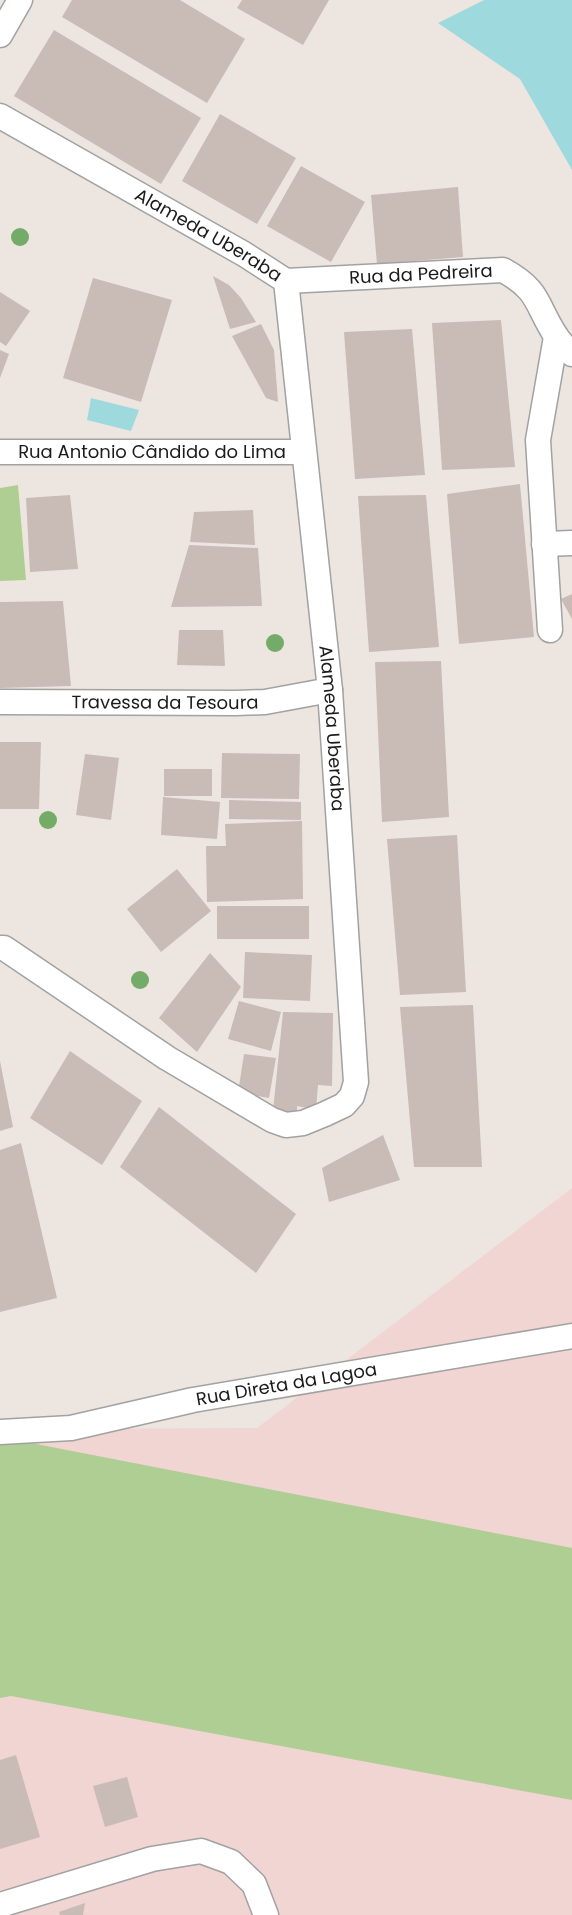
<svg xmlns="http://www.w3.org/2000/svg" width="572" height="1915" viewBox="0 0 572 1915" font-family="Poppins,sans-serif">
<style>
.military{fill:#f0d5d2}
.forest{fill:#aece93}
.water{fill:#9ed9dd}
.building{fill:#c9bbb6}
.lines{fill:none;stroke-linecap:round;stroke-linejoin:round}
.street-casing{stroke:#a2a2a2;stroke-width:27}
.street{stroke:#fff;stroke-width:24}
.tree{fill:#74ab69}
.labels{text-anchor:middle;stroke-width:6;stroke-linejoin:round;paint-order:stroke}
.street-label{font-size:18px;fill:#1b1b1b;stroke:#fff}
</style>
<rect width="100%" height="100%" fill="#ede6e0"/>
<path class="military" d="M572 1188V1915H0V1429L257 1428Z"/>
<path class="forest" d="M18 485 26 580 0 581V488Z
M0 1437 572 1548V1800L11 1696 0 1698Z"/>
<path class="water" d="M484 0H572V170L520 79 438 23Z
M91 398 139 410 131 431 87 420Z"/>
<path class="building" d="M72 0H180L245 39 207 103 62 17Z
M242 0H329L303 45 237 8Z
M54 30 201 118 161 184 14 96Z
M220 114 296 158 257 224 182 181Z
M301 166 365 202 331 262 267 226Z
M458 187 463 257 377 264 371 195Z
M213 276 229 285 241 298 256 322 230 329Z
M93 278 172 300 141 402 63 378Z
M0 292 30 311 6 346 0 342Z
M501 320 515 467 442 470 432 323Z
M261 324 274 350 278 402 266 398 232 336Z
M412 329 425 475 355 479 344 332Z
M0 350 9 354 0 378Z
M520 484 534 637 459 644 447 494Z
M70 495 78 569 30 572 26 498Z
M426 495 439 647 369 652 358 496Z
M253 510 255 545 190 542 194 512Z
M189 545 258 548 262 606 171 607Z
M572 594V619L561 599Z
M63 601 71 686 0 688V602Z
M179 630H223L225 666 177 665Z
M441 661 449 817 382 822 375 662Z
M0 742H41L39 809H0Z
M222 753 300 754 299 799 221 798Z
M85 754 119 758 111 820 76 815Z
M164 769H212V796H164Z
M163 797 220 802 217 839 161 835Z
M229 800 301 802V820L229 819Z
M302 821 303 899 207 902 206 846H226L225 824Z
M457 835 466 992 400 995 387 839Z
M177 869 211 911 161 952 127 909Z
M217 906H309V939H217Z
M245 952 312 955 310 1001 243 998Z
M210 953 241 987 197 1052 159 1018Z
M239 1001 281 1012 271 1051 228 1039Z
M473 1005 482 1167H414L400 1007Z
M283 1012 333 1013 332 1086 318 1085 316 1110 297 1106V1116L273 1111Z
M70 1051 142 1101 102 1165 30 1118Z
M244 1054 276 1058 269 1098 238 1093Z
M0 1061 13 1127 0 1131Z
M159 1107 296 1214 256 1273 120 1167Z
M383 1135 400 1180 329 1202 322 1168Z
M21 1143 57 1298 0 1312V1150Z
M16 1755 40 1837 0 1849V1760Z
M127 1777 138 1817 105 1827 93 1786Z
M85 1903 83 1915H60L59 1912Z"/>
<g class="lines">
<g class="street-casing">
<g id="street">
<path d="M0 35 20 0"/>
<path id="s1" d="M0 116 244 254 286 281 330 690 356 1082 352 1096 344 1105 325 1114 303 1123 286 1125 272 1120 167 1058 4 948H0"/>
<path id="s2" d="M286 281 503 270C541 291 535 304 556 336 560 343 567 349 572 354"/>
<path id="s3" d="M0 452H303"/>
<path d="M544 544 572 543"/>
<path d="M550 630 538 440 556 337"/>
<path id="s4" d="M0 702 236 703 265 702 330 690"/>
<path id="s5" d="M0 1432 71 1428 193 1400 572 1336"/>
<path d="M0 1905 152 1859 201 1851 231 1862 254 1884 266 1915"/>
</g>
</g>
<use href="#street" class="street"/>
</g>
<g class="tree">
<circle cx="20" cy="237" r="9"/>
<circle cx="275" cy="643" r="9"/>
<circle cx="48" cy="820" r="9"/>
<circle cx="140" cy="980" r="9"/>
</g>
<g class="labels">
<g class="street-label">
<text dy="6" stroke="none"><textPath href="#s1" startOffset="240">Alameda Uberaba</textPath></text>
<text dy="6" stroke="none"><textPath href="#s2" startOffset="135">Rua da Pedreira</textPath></text>
<text dy="6" stroke="none"><textPath href="#s3" startOffset="152">Rua Antonio Cândido do Lima</textPath></text>
<text dy="6" stroke="none"><textPath href="#s4" startOffset="165">Travessa da Tesoura</textPath></text>
<text dy="6" stroke="none"><textPath href="#s1" startOffset="780">Alameda Uberaba</textPath></text>
<text dy="6" stroke="none"><textPath href="#s5" startOffset="291">Rua Direta da Lagoa</textPath></text>
</g>
</g>
</svg>
